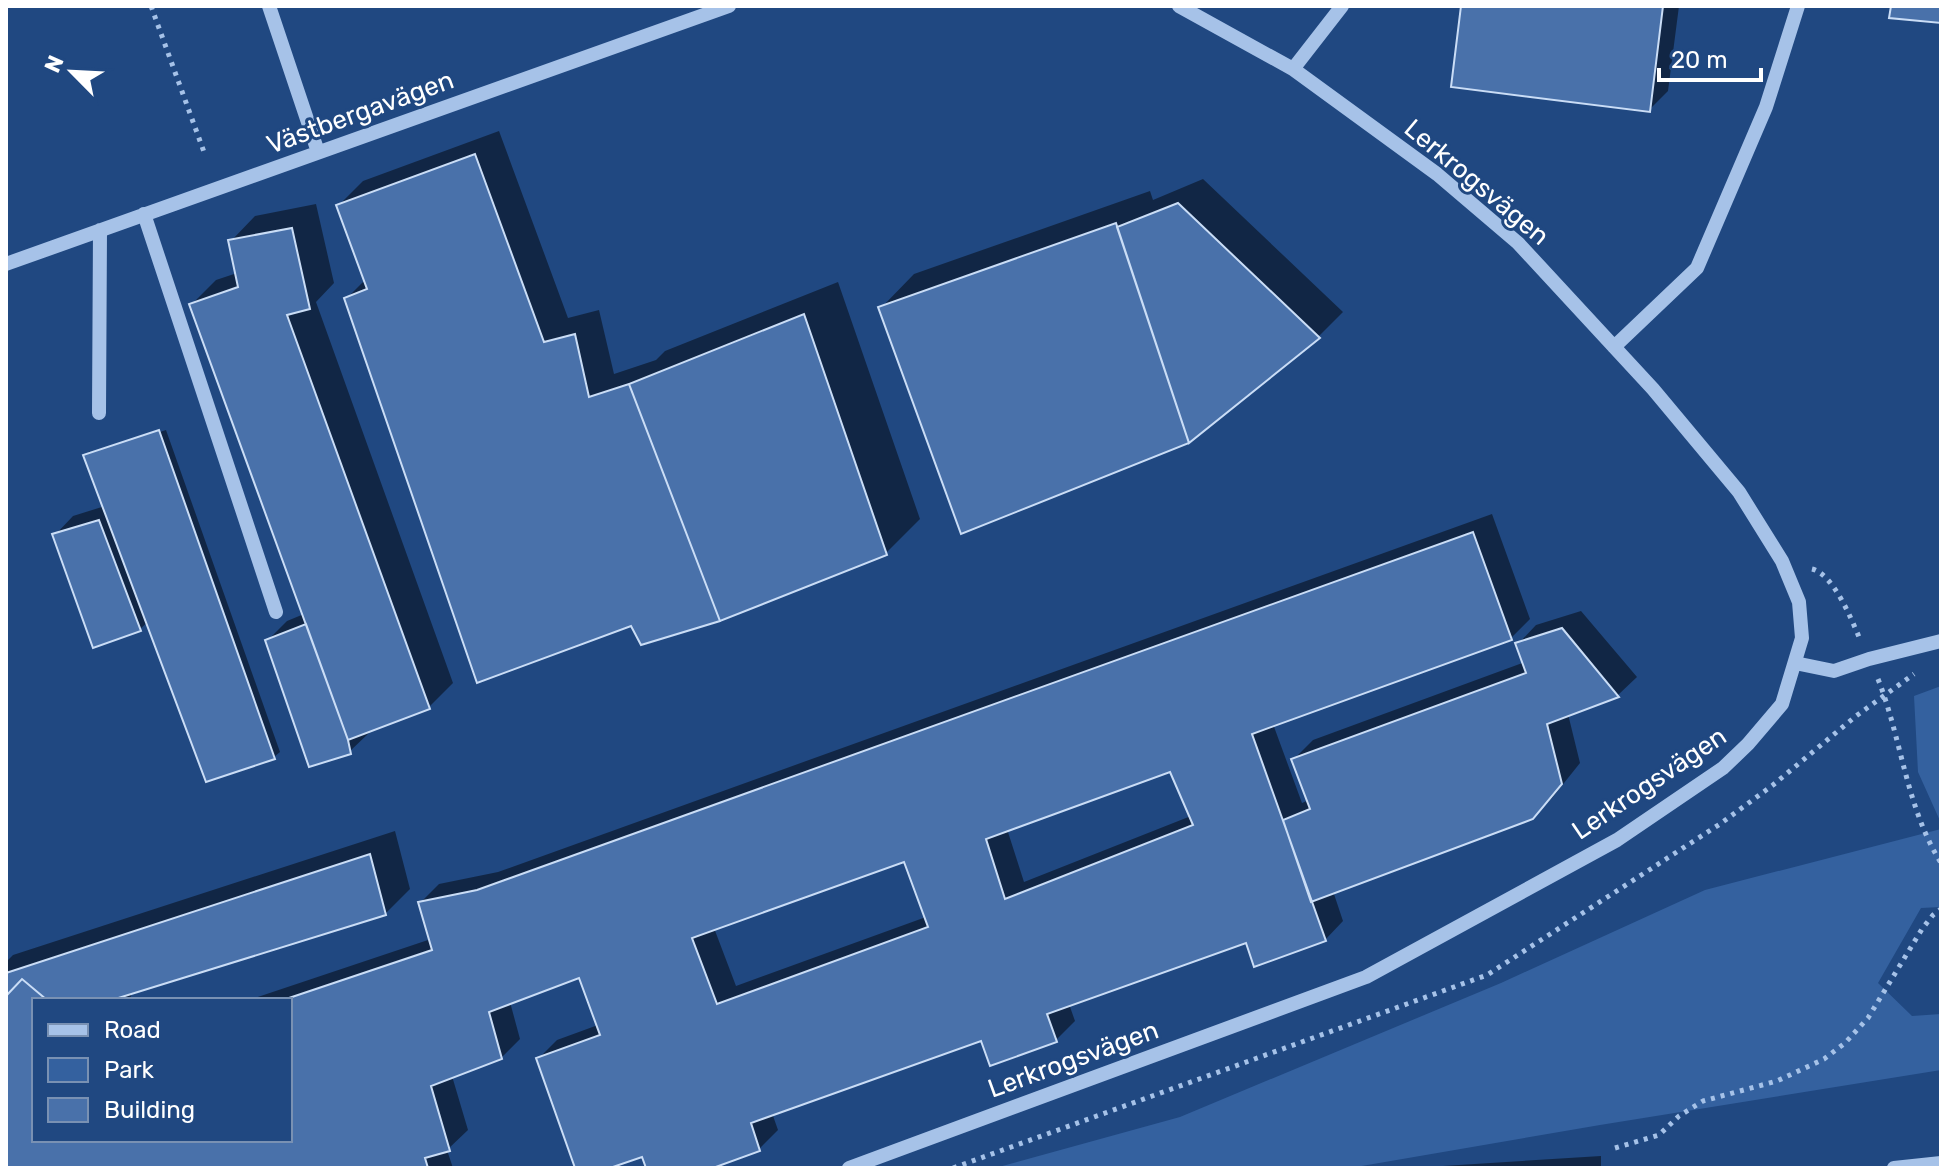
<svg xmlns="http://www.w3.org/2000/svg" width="1947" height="1174" viewBox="0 0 1947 1174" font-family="Rubik,sans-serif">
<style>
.green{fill:#34619f}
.shadow{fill:#0007;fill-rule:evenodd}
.building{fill:#4971aa;stroke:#caddf6;stroke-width:2;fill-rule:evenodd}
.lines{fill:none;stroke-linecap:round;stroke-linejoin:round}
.path{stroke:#a6c2e8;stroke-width:5;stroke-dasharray:4 6;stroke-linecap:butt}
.minor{stroke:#a6c2e8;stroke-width:14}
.labels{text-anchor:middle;stroke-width:6;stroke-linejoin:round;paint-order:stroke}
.street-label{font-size:26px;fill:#fff;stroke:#204881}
</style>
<rect width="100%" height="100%" fill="#204881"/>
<path class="green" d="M1941 686V823L1918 772 1914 696Z
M1941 829V907L1921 908 1878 983 1912 1016 1941 1014V1070L1600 1125 1350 1168H995L1180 1117 1501 983 1705 890Z"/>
<path class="shadow" d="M1463 6H1679L1668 91 1649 110Z
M499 131 568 318 599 310 614 374 656 360 665 351 838 282 920 519 886 553 632 623 346 299 365 280 338 206 363 181Z
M1203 179 1343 312 1319 336 1188 441 881 308 914 274 1150 191 1153 200Z
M316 204 334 283 316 302 453 683 429 707 368 730 369 733 349 752 268 640 287 621 304 614 192 304 216 280 237 273 231 241 255 216Z
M166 430 280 752 274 757 148 622 140 629 55 535 73 516 105 506 86 456 90 451V455Z
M1492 514 1530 619 1511 638 1273 724 1302 803 1309 800 1294 759 1313 740 1525 662 1518 644 1536 625 1581 611 1637 677 1618 695 1568 714 1580 763 1552 798 1532 817 1333 891 1343 921 1325 940H1247L1069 1004 1075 1021 1056 1040 982 1038 772 1113 778 1130 759 1149 707 1168H648L643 1154 605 1168H577L538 1059 557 1040 598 1025 580 976 510 1002 520 1039 501 1058 452 1076 468 1130 447 1150 453 1168H6V962L13 955 395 831 410 889 385 914 132 991 130 1000H34V1140H290V1000H249L431 939 420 903 439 884 498 872ZM1171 769 1191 816 1024 882 1007 829ZM906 860 926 917 736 986 714 928Z
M1601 1156V1168H1442L1443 1166Z"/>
<path class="building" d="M1461 6H1663L1650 112 1451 87Z
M1891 6H1941V23L1889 18Z
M475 154 544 342 575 334 589 397 629 384 720 621 641 645 631 626 477 683 344 298 367 289 336 205Z
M1178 203 1320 338 1189 443 1117 227Z
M1116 223 1189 443 961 534 878 307Z
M292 228 310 309 287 315 430 709 348 740 189 304 238 287 228 240Z
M804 314 887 555 720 621 629 384Z
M159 430 275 759 206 782 83 455Z
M99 520 141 631 93 648 52 534Z
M1473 532 1512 640 1252 734 1326 941 1254 967 1246 943 1047 1014 1057 1042 990 1066 981 1041 751 1123 760 1151 713 1168H646L642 1157 610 1168H575L536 1058 600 1035 579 978 489 1012 502 1059 431 1086 450 1151 425 1158 428 1168H6V996L22 979 47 1000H34V1140H290V1000H283L432 950 418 902 477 890ZM1170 772 1193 825 1005 899 986 839ZM904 862 928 927 717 1004 692 938Z
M306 624 348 740 351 754 309 767 265 640Z
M1562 628 1619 697 1547 724 1562 784 1533 819 1311 902 1283 820 1310 809 1291 759 1526 673 1515 643Z
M370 854 386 915 112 1000H47L22 979 6 996V973Z"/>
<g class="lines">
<path class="path" d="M151 6 204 152
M1812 569C1833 574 1851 618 1859 637
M1878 679C1902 740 1906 807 1941 863
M1615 1148 1659 1135 1679 1116 1703 1101 1777 1081 1824 1059 1845 1043 1868 1018 1922 929 1933 915 1941 909
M953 1168 1487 975 1720 824 1773 785 1856 716 1914 674"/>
<path class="minor" d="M269 6 318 152
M1293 69 1342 6
M144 214 276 612
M6 264 729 6
M1614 347 1697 268 1766 107 1798 6
M99 413 100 230
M1795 663 1834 671 1869 659 1941 641
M849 1168 1366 977 1617 840 1723 768 1748 744 1782 704 1802 638 1799 602 1782 561 1739 492 1653 389 1518 243 1437 174 1293 69 1179 6
M1894 1168 1941 1163"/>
</g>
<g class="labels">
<g class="street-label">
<text transform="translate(360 112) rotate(-20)" y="9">Västbergavägen</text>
<text transform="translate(1477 182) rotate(40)" y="9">Lerkrogsvägen</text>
<text transform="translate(1649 783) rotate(-34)" y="9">Lerkrogsvägen</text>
<text transform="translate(1073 1059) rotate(-20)" y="9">Lerkrogsvägen</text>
</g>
</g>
<rect width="1947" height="1174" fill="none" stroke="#ffffff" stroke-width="16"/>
<rect x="32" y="998" width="260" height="144" fill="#204881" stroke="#7991b3" stroke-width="2"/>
<rect x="48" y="1024" width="40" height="12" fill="#a6c2e8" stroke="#7991b3" stroke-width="2"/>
<text x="104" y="1038" font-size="24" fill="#ffffff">Road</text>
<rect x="48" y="1058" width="40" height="24" fill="#34619f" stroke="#7991b3" stroke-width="2"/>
<text x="104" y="1078" font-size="24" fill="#ffffff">Park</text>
<rect x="48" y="1098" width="40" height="24" fill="#4971aa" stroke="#7991b3" stroke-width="2"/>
<text x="104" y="1118" font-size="24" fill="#ffffff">Building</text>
<g transform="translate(72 72) rotate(294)" stroke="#204881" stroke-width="6" paint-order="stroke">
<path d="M0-6L14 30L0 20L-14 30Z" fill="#ffffff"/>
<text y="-12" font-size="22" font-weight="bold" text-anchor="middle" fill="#ffffff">N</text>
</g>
<path d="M1659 68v12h102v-12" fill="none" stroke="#ffffff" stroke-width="4"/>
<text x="1671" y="68" font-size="24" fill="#ffffff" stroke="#204881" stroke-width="6" paint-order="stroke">20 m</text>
</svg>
